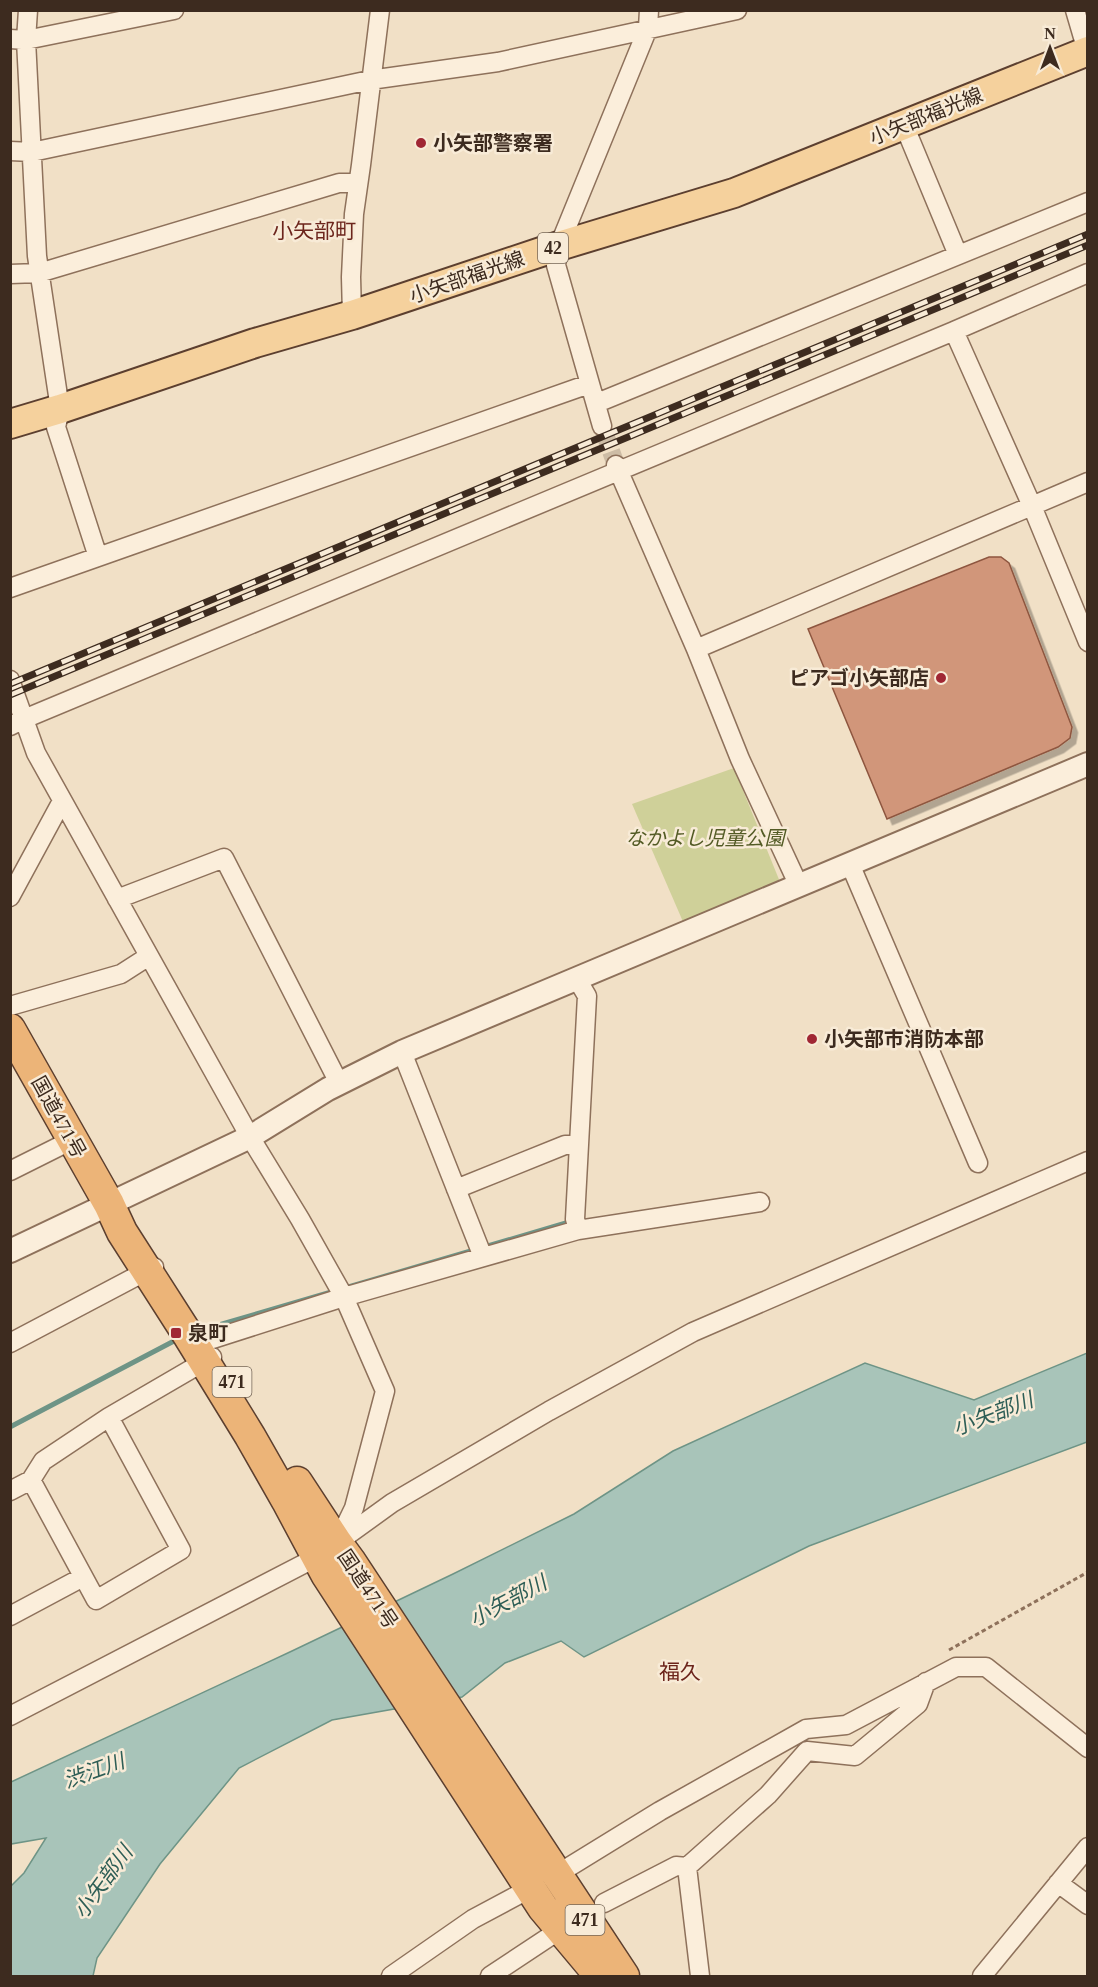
<svg xmlns="http://www.w3.org/2000/svg" width="1098" height="1987" viewBox="0 0 1098 1987" font-family="'Times New Roman','Noto Sans JP',serif">
<style>
.green{fill:#cfd099}
.water{fill:#a8c4b9;stroke:#6e9486;stroke-width:1.5}
.lines{fill:none;stroke-linecap:round;stroke-linejoin:round}
.stream{stroke:#6e9486;stroke-width:5}
.building{fill:#d1967a;stroke:#8e563f;stroke-width:1.5;filter:url(#shadow)}
.minor-tunnel{stroke:#cdbca5;stroke-width:18;stroke-dasharray:18 9;stroke-linecap:butt}
.minor-casing{stroke:#8e715b;stroke-width:21}
.tertiary-casing{stroke:#8e715b;stroke-width:26}
.primary-casing{stroke:#5c3f2f;stroke-width:32}
.trunk-casing{stroke:#5c3f2f;stroke-width:33}
.path{stroke:#8e715b;stroke-width:3;stroke-dasharray:4.5 3;stroke-linecap:butt}
.minor{stroke:#fbeedb;stroke-width:18}
.tertiary{stroke:#fbeedb;stroke-width:22}
.primary{stroke:#f5d19d;stroke-width:28}
.trunk{stroke:#ecb478;stroke-width:30}
.rail-casing{stroke:#3d2b1f;stroke-width:7}
.rail{stroke:#f8ebd7;stroke-width:4.5;stroke-dasharray:14;stroke-linecap:butt}
.poi-dot{fill:#a02734;stroke:#f8ebd7;stroke-width:2}
.labels{text-anchor:middle;stroke-width:5;stroke-linejoin:round;paint-order:stroke}
.shield{fill:#f8ebd7;stroke:#756556;stroke-width:1.5}
.shield-label{font-size:18px;font-weight:bold;fill:#3d2b1f}
.street-label{font-size:20px;fill:#3d2b1f;stroke:#f8ebd7}
.poi-label{font-size:20px;font-weight:bold;fill:#3d2b1f;stroke:#f8ebd7;text-anchor:start}
.park-label{font-size:20px;font-style:italic;fill:#535b25;stroke:#f8ebd7}
.neighbourhood-label{font-size:21px;fill:#6c251c;stroke:#f8ebd7}
.water-label{font-size:21px;font-style:italic;fill:#2e5e56;stroke:#f8ebd7}
</style>
<defs>
<filter id="shadow"><feDropShadow dx="5.5" dy="5.5" stdDeviation="0" flood-color="#0004"/></filter>
</defs>
<rect width="100%" height="100%" fill="#f1e0c6"/>
<path class="green" d="M734 768 780 882 684 924 632 804Z"/>
<path class="water" d="M1087 1353V1442L809 1546 584 1657 561 1641 505 1663 462 1697 332 1720 239 1768 160 1864 97 1958 93 1976H11V1886L24 1873 46 1838 11 1844V1782L292 1651 453 1574 574 1514 673 1451 865 1363 974 1400Z"/>
<g class="lines">
<path class="stream" d="M212 1327 566 1223
M10 1427 174 1341"/>
</g>
<path class="building" d="M989 557H1001L1009 563 1072 727 1070 738 1058 747 887 819 808 629Z"/>
<g class="lines">
<path class="minor-tunnel" d="M602 426 616 465"/>
<g class="minor-casing">
<path id="minor" d="M28 10 26 40 37 256 60 409 56 427 98 557
M1075 10 1087 51
M10 39 26 40 174 10
M904 125 958 255
M10 151 32 152 370 80 498 62 737 10
M1088 273 954 331 1032 506 1088 642
M10 274 39 273 339 183H358
M352 315 351 277 354 214 361 165 380 10
M597 403 1088 202
M602 426 556 265 559 246 648 28 649 10
M616 465 696 649 740 759 799 886
M10 588 589 384
M696 649 1088 482
M10 680 36 753 250 1137 300 1219 344 1297 385 1391 354 1508 337 1543
M10 726 24 719 954 331
M850 864 978 1163
M10 897 62 801
M117 899 224 858 339 1083
M577 979 587 996 575 1219 578 1230
M10 1006 121 974 149 956
M402 1052 483 1257
M10 1171 72 1140
M456 1189 565 1145H578
M10 1343 154 1267
M194 1345 344 1297 578 1230 760 1202
M31 1480 96 1600 181 1550 109 1417
M10 1491 31 1480 43 1461 109 1417 212 1357
M338 1542 392 1503 549 1411 693 1332 1088 1161
M10 1616 83 1577
M10 1716 317 1557
M687 1867 700 1976
M556 1875 660 1811 806 1729 846 1725 956 1667H986L1088 1748
M1058 1883 1088 1905
M604 1903 676 1866 687 1867 768 1795 807 1751 855 1756 918 1704 926 1682
M391 1976 473 1919 531 1888
M490 1976 552 1935
M982 1976 1088 1847"/>
</g>
<g class="tertiary-casing">
<path id="tertiary" d="M10 1251 250 1137 328 1089 402 1052 1088 764"/>
</g>
<g class="primary-casing">
<path id="primary" d="M10 424 60 409 255 343 352 315 559 246 734 193 1088 51"/>
</g>
<g class="trunk-casing">
<path id="trunk" d="M10 1029 109 1204 122 1232 188 1335 250 1436 287 1501 326 1574 543 1908 600 1976
M297 1482 337 1543 351 1562 624 1976"/>
</g>
<path class="path" d="M949 1650 1088 1572"/>
<use href="#minor" class="minor"/>
<use href="#tertiary" class="tertiary"/>
<use href="#primary" class="primary"/>
<use href="#trunk" class="trunk"/>
<g class="rail-casing">
<path id="rail" d="M10 684 1088 234
M10 695 1088 245"/>
</g>
<use href="#rail" class="rail"/>
</g>
<g class="poi-dot">
<circle cx="421" cy="143" r="6"/>
<circle cx="941" cy="678" r="6"/>
<circle cx="812" cy="1039" r="6"/>
<rect x="170" y="1327" width="12" height="12" rx="3"/>
</g>
<g class="labels">
<g class="shield">
<rect x="538" y="233" width="30" height="30" rx="4.5"/>
<rect x="212.5" y="1367" width="39" height="30" rx="4.5"/>
<rect x="565.5" y="1905" width="39" height="30" rx="4.5"/>
</g>
<g class="shield-label">
<text x="553" y="254">42</text>
<text x="232" y="1388">471</text>
<text x="585" y="1926">471</text>
</g>
<g class="street-label">
<text transform="translate(926 116) rotate(-22)" y="7">小矢部福光線</text>
<text transform="translate(467 277) rotate(-19)" y="7">小矢部福光線</text>
<text transform="translate(59 1117) rotate(61)" y="7">国道471号</text>
<text transform="translate(368 1589) rotate(56)" y="7">国道471号</text>
</g>
<g class="poi-label">
<text x="433" y="150">小矢部警察署</text>
<text x="929" y="685" text-anchor="end">ピアゴ小矢部店</text>
<text x="824" y="1046">小矢部市消防本部</text>
<text x="188" y="1340">泉町</text>
</g>
<g class="park-label">
<text x="705" y="845">なかよし児童公園</text>
</g>
<g class="neighbourhood-label">
<text x="314" y="238">小矢部町</text>
<text x="680" y="1679">福久</text>
</g>
<g class="water-label">
<text transform="translate(993 1414) rotate(-21)" y="7">小矢部川</text>
<text transform="translate(508 1601) rotate(-28)" y="7">小矢部川</text>
<text transform="translate(94 1771) rotate(-20)" y="7">渋江川</text>
<text transform="translate(103 1882) rotate(-54)" y="7">小矢部川</text>
</g>
</g>
<rect width="1098" height="1987" fill="none" stroke="#3d2b1f" stroke-width="24"/>
<g transform="translate(1050 48)" stroke="#f8ebd7" stroke-width="4.5" paint-order="stroke">
<path d="M0-4.5L10 22L0 15L-10 22Z" fill="#3d2b1f"/>
<text y="-9" font-size="16" font-weight="bold" text-anchor="middle" fill="#3d2b1f">N</text>
</g>
</svg>
